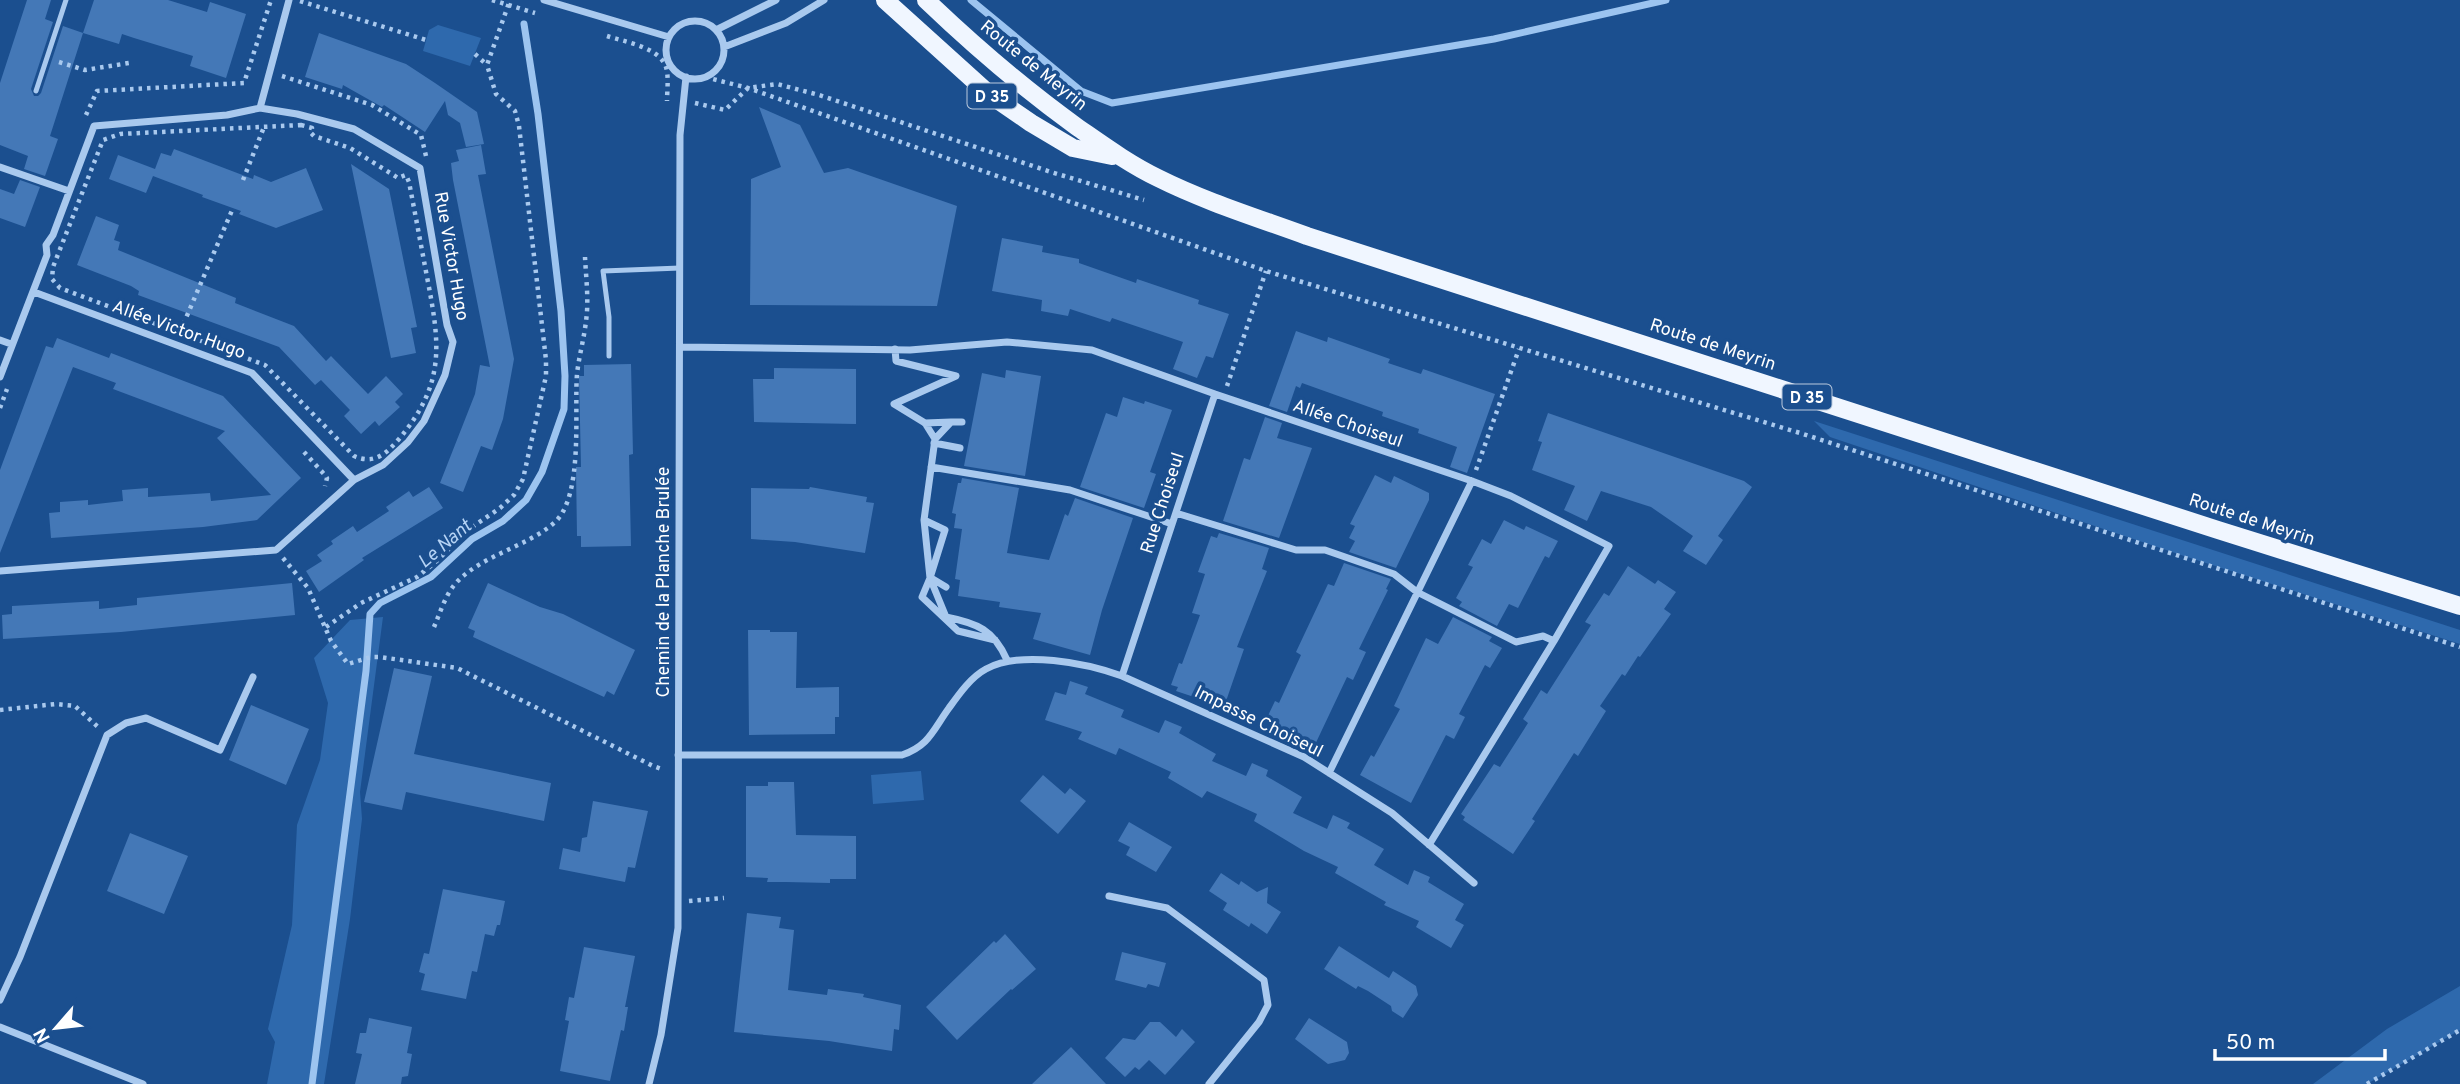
<svg xmlns="http://www.w3.org/2000/svg" width="2460" height="1084" viewBox="0 0 2460 1084" font-family="Overpass,sans-serif">
<style>
.green{fill:#2e69ad}
.lines{fill:none;stroke-linecap:round;stroke-linejoin:round}
.stream{stroke:#9cc4f0;stroke-width:7}
.building{fill:#4478b7}
.path{stroke:#a9c9ee;stroke-width:4.5;stroke-dasharray:3.5 5;stroke-linecap:butt}
.lane{stroke:#a9c9ee;stroke-width:5}
.street{stroke:#a9c9ee;stroke-width:7}
.primary{stroke:#f0f6ff;stroke-width:18}
.labels{text-anchor:middle;stroke-width:7;stroke-linejoin:round;paint-order:stroke}
.shield{fill:#1b4f8f;stroke:#bbcadd;stroke-width:2}
.shield-label{font-size:16px;font-weight:bold;fill:#fff}
.street-label{font-size:18px;fill:#fff;stroke:#1b4f8f}
.water-label{font-size:19px;font-style:italic;fill:#b5d3f5;stroke:#1b4f8f}
</style>
<rect width="100%" height="100%" fill="#1b4f8f"/>
<path class="green" d="M438 25 481 38 470 66 423 51 429 30Z
M1814 421 2460 630V644L2184 556 1830 437Z
M383 617 360 792 362 819 350 919 324 1084H267L275 1042 268 1029 292 925 297 825 320 760 328 703 314 658 350 620Z
M921 771 924 800 873 804 871 775Z
M2460 986V1030L2367 1084H2313L2387 1029Z"/>
<g class="lines">
<path class="stream" d="M971 0 1081 91 1112 103 1494 39 1666 0
M312 1084 366 671 370 614 380 603 431 577 472 539 503 521 526 500 542 472 564 409 565 376 561 311 538 114 524 24"/>
</g>
<path class="building" d="M27 0H51L45 19 53 22 31 89 34 96H38L41 93 63 26 83 33 50 136 58 139 45 176 24 169 28 156 0 145V83Z
M94 0H168L207 12 210 2 246 14 226 78 190 66 193 56 134 38 122 34 119 44 83 33Z
M319 33 406 64 435 83 477 112 484 144 466 147 460 123 448 115 445 101 425 132 384 105 382 107 343 85 342 89 305 77Z
M759 107 800 125 824 173 848 168 957 206 937 306 750 305 751 179 781 167Z
M481 145 486 174 478 175 514 359 503 419 492 450 481 446 463 492 440 483 475 394 480 365 490 367 453 180 451 163 459 161 456 150Z
M174 149 253 179 254 175 271 182 306 168 323 210 276 228 239 214 241 211 202 197 203 195 153 176 146 193 109 179 118 155 155 169 161 153 171 156Z
M351 164 389 189 417 327 411 328 416 353 391 358Z
M20 180 40 187 25 227 0 218V189L14 194Z
M96 216 119 225 114 240 120 242 118 250 236 298 235 303 294 326 326 361 331 356 368 394 386 376 403 394 395 402 400 407 379 426 375 421 361 434 344 416 350 410 321 380 315 385 279 347 138 295 139 291 131 286 77 265Z
M1002 238 1043 246 1042 252 1079 259V263L1136 283 1137 279 1199 300 1198 304 1229 314 1213 358 1206 356 1197 378 1173 369 1183 342 1112 318 1110 322 1070 309 1068 316 1041 311 1042 300 992 291Z
M1296 331 1327 342 1328 337 1390 359 1388 363 1421 374 1423 369 1495 394 1467 473 1450 467 1457 447 1418 433 1419 429 1382 416 1383 412 1302 383 1300 388 1296 386 1287 412 1269 406Z
M57 338 109 358 111 353 223 396 301 478 257 520 203 527 51 538 49 513 60 512V502L88 500V505L123 501 122 490 148 488V497L210 493 211 501 271 495 217 438 225 431 113 389 116 383 73 367 0 553V470L46 346 53 348Z
M631 364 633 454 629 455 631 546 581 547V536H577L576 467H581L579 376H584V365Z
M774 368 856 369V424L754 422 753 379H774Z
M1006 370 1041 376 1025 476 964 466 982 373 1005 378Z
M1123 397 1144 404 1145 401 1172 410 1150 472 1156 474 1144 508 1080 487 1106 413 1117 417Z
M1548 413 1744 481 1752 487 1718 536 1723 540 1706 565 1683 551 1693 536 1651 507 1601 491 1587 521 1564 510 1575 486 1532 470 1542 442 1538 441Z
M1265 417 1282 423 1277 438 1312 448 1279 538 1223 521 1244 458 1250 460Z
M1375 475 1391 483 1394 476 1429 493V500L1396 568 1349 552 1355 541 1349 538 1355 526 1350 524Z
M962 478 1019 488 1007 553 1049 560 1065 514 1068 516 1075 498 1133 518 1102 610 1090 655 1033 639 1041 613 999 607 1000 602 958 596 960 580 955 579 962 529 954 528 956 514 952 513 958 483H961Z
M429 487 443 508 362 558 364 560 319 592 306 571 322 561 317 555 333 544 331 541 353 526 357 532 389 511 386 507 409 491 413 497Z
M810 487 867 497 866 502 874 503 865 553 795 542 751 539V488L809 489Z
M1504 520 1524 530 1526 526 1558 541 1549 558 1545 556 1518 608 1509 604 1497 626 1459 606 1462 602 1456 598 1473 567 1468 565 1482 539 1491 544Z
M1219 533 1269 548 1262 569 1267 571 1237 647 1244 649 1224 707 1176 691 1178 687 1171 685 1179 663 1182 664 1200 615 1192 613 1205 574 1198 572 1211 536 1217 538Z
M1344 563 1391 579 1386 589 1388 590 1359 649 1366 652 1353 680 1347 677 1312 751 1285 738 1288 732 1265 722 1275 701 1279 703 1301 655 1296 652 1328 584 1334 586Z
M1628 566 1655 584 1658 580 1676 592 1664 609 1671 614 1640 657 1638 656 1625 676 1622 674 1600 706 1606 711 1578 756 1574 753 1555 783 1532 819 1535 821 1513 854 1463 820 1465 817 1461 814 1494 764 1500 767 1528 723 1523 719 1541 690 1547 694 1591 625 1585 622 1604 593 1609 596Z
M292 583 295 615 121 632 3 639 2 615 12 614V606L99 601V609L137 605V598Z
M488 583 540 607 563 614 635 650 614 695 607 691 604 697 473 637 475 631 468 628Z
M1453 617 1492 637 1489 641 1502 648 1490 668 1485 665 1459 714 1465 717 1454 739 1446 735 1411 803 1360 775 1371 755 1374 757 1400 709 1394 706 1426 638 1438 644Z
M748 630H770V632H797L796 688 839 687V717H835V734L749 735Z
M394 668 432 676 414 754 551 783 544 821 406 792 402 810 364 802Z
M1070 681 1088 687 1085 694 1124 710 1121 717 1159 733 1165 720 1182 727 1179 733 1216 754 1212 761 1246 776 1252 763 1268 770 1266 776 1302 797 1293 813 1327 829 1333 815 1350 823 1347 828 1384 849 1374 865 1408 885 1414 870 1430 877 1428 882 1464 904 1455 920 1464 925 1451 948 1416 927 1419 921 1384 905 1386 902 1335 873 1338 867 1304 851 1254 821 1257 814 1207 791 1202 798 1168 778 1171 772 1119 748 1116 755 1078 739 1082 732 1045 720 1055 692 1066 695Z
M251 705 309 729 286 785 229 760Z
M1043 775 1065 794 1070 788 1086 801 1058 834 1020 801Z
M768 782H794L796 835 856 836V879H830V883L786 882H767L768 878 746 877V786H768Z
M593 801 648 811 635 868 628 867 625 882 559 869 563 848 580 852 582 838 587 837Z
M1129 822 1172 847 1156 872 1126 855 1130 847 1118 841Z
M130 833 188 856 164 914 107 891Z
M1221 873 1239 885 1241 881 1257 892 1268 887 1267 903 1281 912 1267 934 1251 923 1249 927 1223 910 1227 903 1209 891Z
M443 889 505 901 500 925H497L494 936 485 934 477 972 472 971 466 999 421 990 425 974 419 972 424 953 429 954Z
M747 913 781 917 779 928 794 930 788 990 827 995 828 989 864 994 863 997 901 1005 899 1030 894 1029 892 1051 829 1041 734 1032Z
M1005 934 1036 969 1012 990 1011 989 957 1040 926 1007 994 941 996 943Z
M1339 946 1389 978 1393 971 1416 986 1418 995 1403 1018 1392 1011 1391 1006 1368 991 1358 986 1356 989 1324 969Z
M584 947 635 956 625 1007H628L624 1031 621 1030 610 1081 560 1071 569 1021 565 1020 569 997 574 998Z
M1122 952 1166 963 1159 987 1148 984 1146 988 1115 980Z
M369 1018 412 1027 407 1053 412 1054 408 1076 402 1077 401 1084H355L362 1054 356 1053 360 1033H366Z
M1309 1018 1347 1042 1349 1053 1345 1060 1328 1064 1295 1039Z
M1150 1022H1160L1176 1037 1182 1029 1195 1042 1165 1075 1149 1060 1139 1070 1135 1067 1125 1077 1105 1058 1123 1038 1135 1040Z
M1071 1047 1106 1084H1032Z"/>
<g class="lines">
<path class="path" d="M492 0 535 13
M300 1 426 40
M607 36C625 42 659 47 666 67 669 77 667 91 667 101
M475 54 487 65
M59 62 85 70 129 63
M282 76 372 105 421 135 426 156
M705 77 748 88 1266 271 1800 433 2460 647
M695 103 725 110 748 88 777 84 819 95 1051 172 1144 200
M86 115 97 91 244 83 271 0
M301 125 312 128 311 133 314 136 350 148 395 176 398 178 406 175 409 182C415 213 421 245 427 277 440 344 446 383 399 439 386 454 374 465 354 456L265 365 60 288 52 279 53 267 103 140 120 134Z
M243 180 264 127
M180 332 233 208
M1227 386 1266 271
M0 408 7 389
M304 452 324 474 327 478 325 486
M1476 470 1519 349
M283 558 308 588 331 641 348 664 371 657H380L457 668 653 766 664 770
M326 627 361 603 417 577 438 560 465 532 500 508 514 495 523 479 546 376V360L519 126 515 111 496 94 487 65 510 0
M434 627C440 613 445 596 455 584 481 555 525 548 554 523 584 497 574 411 577 374 579 356 584 339 586 321 589 301 586 278 585 257
M0 710 56 704 75 706 98 727
M689 901 724 898
M2367 1084 2460 1030"/>
<path class="lane" d="M36 91 66 0
M609 356V317L603 271 680 268"/>
<path class="street" d="M544 0 669 37
M666 50a29 29 0 1 1 58 0a29 29 0 1 1-58 0Z
M716 30 776 0
M724 47 786 23 824 0
M0 167 69 191
M34 292 252 373 354 480
M0 340 11 344
M895 349 896 361 956 376 894 404 925 423 935 439 924 520 945 530 930 578 946 617C977 623 994 630 1007 660
M0 377 47 255 46 245 53 235 94 126 227 115 260 108 289 0
M1215 394 1472 481 1511 496 1609 546 1554 641 1429 845
M925 423 951 422
M935 439 951 422H962
M934 443 960 448
M931 467 1070 490 1172 524
M1176 513 1296 550H1325L1394 574 1417 592 1516 642 1543 636 1554 641
M924 520 930 578 922 597 958 631 995 640
M0 571 276 550 354 480 383 465 408 442 424 421 445 375 453 342 447 325 420 168 354 129 297 114 260 108
M931 578 946 587
M1122 676 1304 757 1392 813 1474 883
M678 755H902C929 746 933 730 949 708 959 694 971 677 986 669 1021 650 1086 663 1122 676L1215 394 1092 350 1007 342 910 350 680 347
M1329 773 1472 481
M1109 896 1167 908 1264 980 1268 1005 1259 1022 1209 1084
M0 1000 20 957 107 735 126 723 146 718 220 750 253 677
M0 1027 143 1084
M649 1084 661 1035 678 928 680 135 686 77"/>
<path class="primary" d="M885 0 989 94 1031 123 1073 148 1112 156
M926 0C974 46 1023 88 1077 127 1103 145 1129 164 1158 178 1206 202 1258 218 1307 236L2218 530 2460 606"/>
</g>
<g class="labels">
<g class="shield">
<rect x="967.5" y="83.5" width="49" height="25" rx="5"/>
<rect x="1782.5" y="384.5" width="49" height="25" rx="5"/>
</g>
<g class="shield-label">
<text x="992" y="102">D 35</text>
<text x="1807" y="403">D 35</text>
</g>
<g class="street-label">
<text transform="translate(1034 65) rotate(39)" y="6">Route de Meyrin</text>
<text transform="translate(452 256) rotate(80)" y="6">Rue Victor Hugo</text>
<text transform="translate(179 329) rotate(20)" y="6">Allée Victor Hugo</text>
<text transform="translate(1713 344) rotate(18)" y="6">Route de Meyrin</text>
<text transform="translate(1348 423) rotate(19)" y="6">Allée Choiseul</text>
<text transform="translate(1162 503) rotate(-72)" y="6">Rue Choiseul</text>
<text transform="translate(2252 519) rotate(18)" y="6">Route de Meyrin</text>
<text transform="translate(663 582) rotate(-90)" y="6">Chemin de la Planche Brulée</text>
<text transform="translate(1259 721) rotate(26)" y="6">Impasse Choiseul</text>
</g>
<g class="water-label">
<text transform="translate(444 543) rotate(-40)" y="7">Le Nant</text>
</g>
</g>
<g transform="translate(56 1028) rotate(242)" stroke="#1b4f8f" stroke-width="5" paint-order="stroke">
<path d="M0-5L12 26L0 18L-12 26Z" fill="#ffffff"/>
<text y="-10" font-size="19" font-weight="bold" text-anchor="middle" fill="#ffffff">N</text>
</g>
<path d="M2215 1049v10h170v-10" fill="none" stroke="#ffffff" stroke-width="3.5"/>
<text x="2226" y="1049" font-size="21" fill="#ffffff" stroke="#1b4f8f" stroke-width="5" paint-order="stroke">50 m</text>
</svg>
